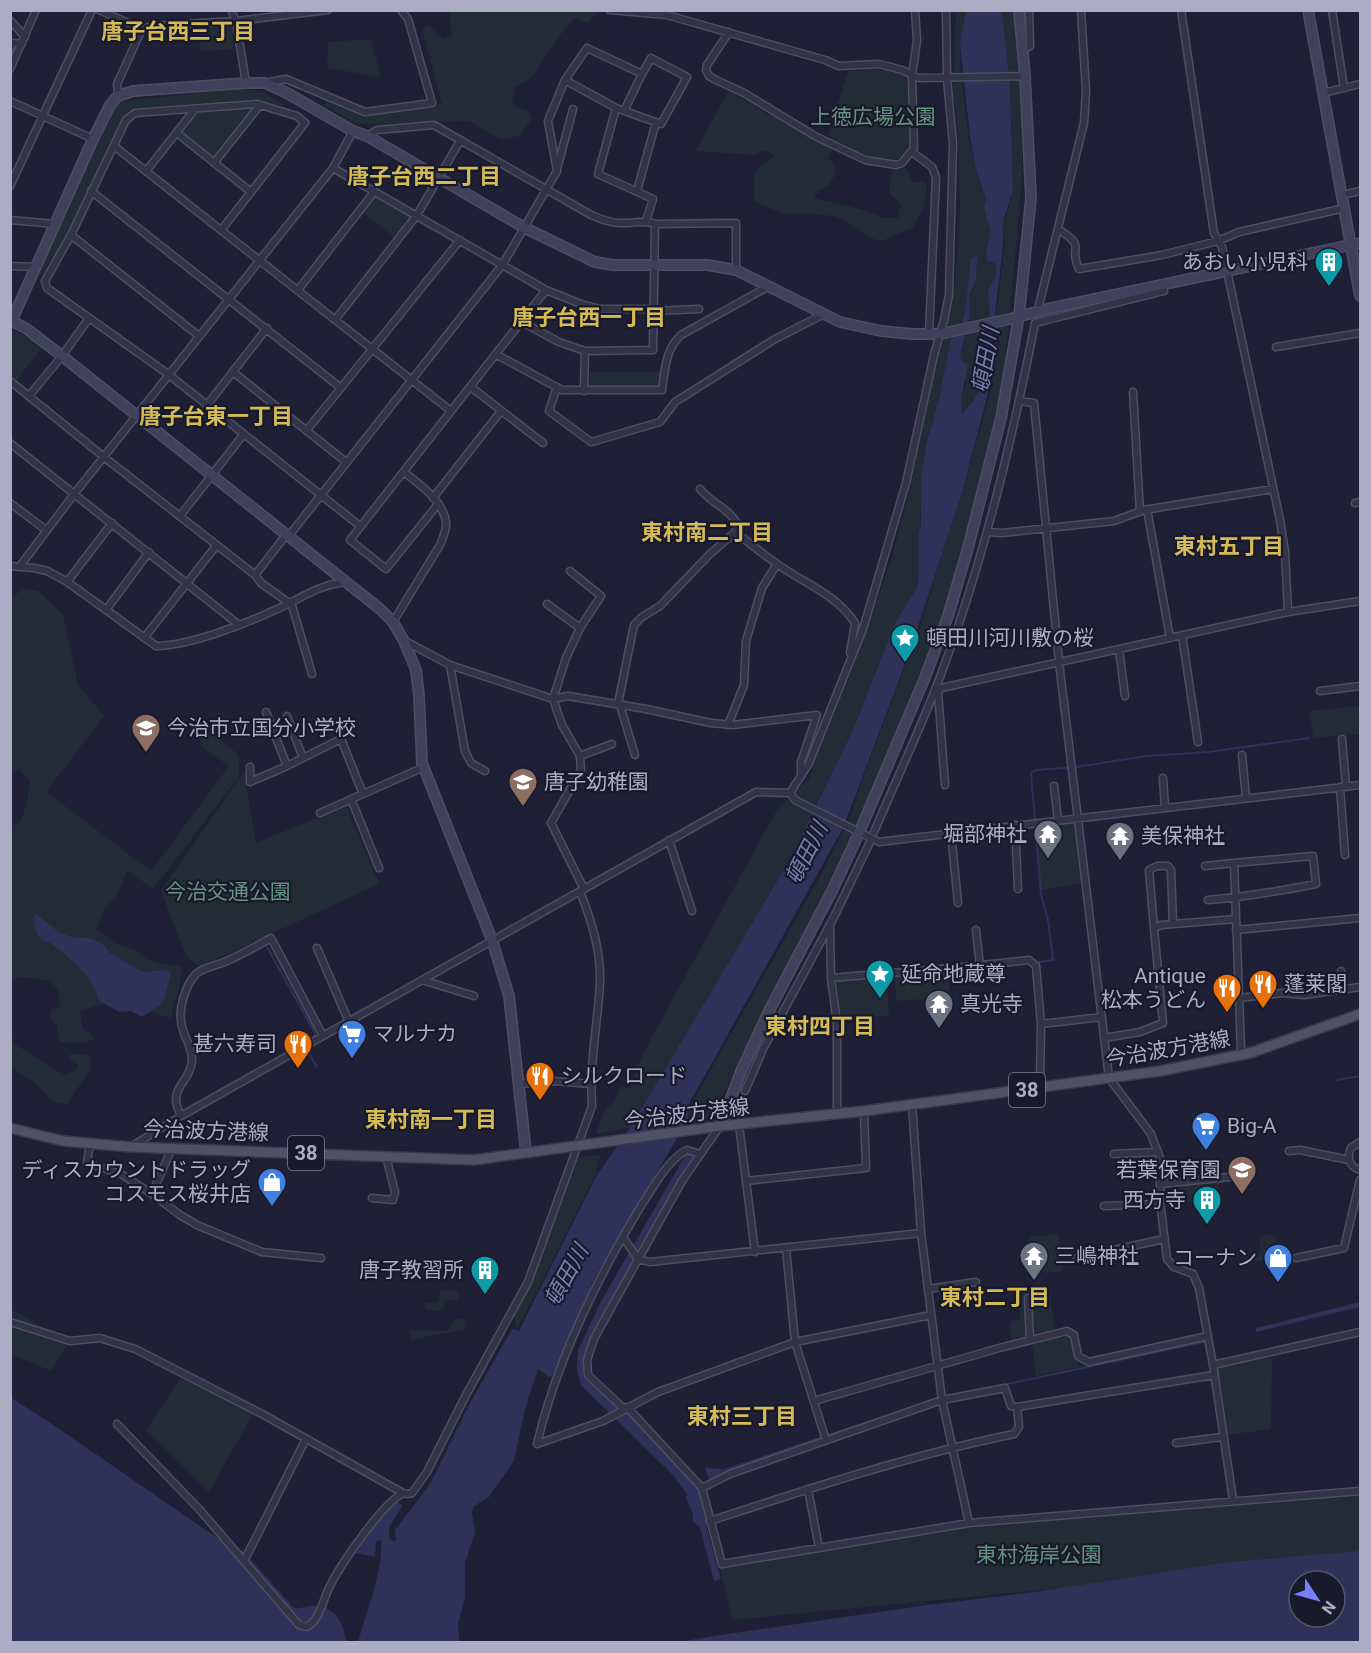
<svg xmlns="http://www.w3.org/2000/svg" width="1371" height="1653" viewBox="0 0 1371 1653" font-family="Roboto,'Noto Sans JP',sans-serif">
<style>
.green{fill:#212c37}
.water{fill:#2f3159;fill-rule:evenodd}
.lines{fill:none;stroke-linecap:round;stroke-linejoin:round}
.stream{stroke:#2f3159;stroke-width:2}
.river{stroke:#2f3159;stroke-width:14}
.street-casing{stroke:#4d4e62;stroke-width:9}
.secondary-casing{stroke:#4d4e62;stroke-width:12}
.primary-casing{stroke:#393a4d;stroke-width:12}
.street{stroke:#323346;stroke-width:6}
.secondary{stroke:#40405a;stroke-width:9}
.primary{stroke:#505167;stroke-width:9}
.labels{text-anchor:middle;stroke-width:4.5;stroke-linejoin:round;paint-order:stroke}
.shield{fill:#18192b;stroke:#808096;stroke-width:1.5}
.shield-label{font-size:20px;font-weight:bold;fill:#acacc4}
.park-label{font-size:21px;fill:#649480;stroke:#18192b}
.poi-label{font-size:21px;fill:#acacc4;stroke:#18192b;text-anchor:start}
.street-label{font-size:21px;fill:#acacc4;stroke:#18192b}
.neighbourhood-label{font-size:22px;font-weight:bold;fill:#d4bb56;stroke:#18192b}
.water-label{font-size:22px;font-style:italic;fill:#7b7fb2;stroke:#18192b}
</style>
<rect width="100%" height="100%" fill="#1f2036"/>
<path class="green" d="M449 11H600L587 23 575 18 560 35 531 78 515 87 512 102 518 108 529 111 532 119 519 136 501 140 469 121 358 124 324 106 327 99 366 114 442 104 422 30 428 25 443 39 452 36Z
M956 11H966L960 44V68L969 141 986 199 990 232 987 247V261H995L996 276 986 332 983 333C987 350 988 372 980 389 976 397 969 405 964 412L960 405 966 383 960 356 969 318V295L977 278 976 273 978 256 971 259 966 305 920 515 919 574 917 587 894 625 854 728 789 861 630 1128 596 1134 605 1109 614 1102 621 1087 631 1089 637 1067 654 1033 777 810 810 778 814 758 849 677 890 564 910 489 938 353 944 340 955 285 960 203 957 111 953 94Z
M1002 11H1016L1022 113V176L1016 247 1004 375 992 435 971 521 939 628 896 738 844 858 714 1112 707 1120 689 1121V1108L821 875 852 813 861 783 920 628 948 533 962 493 992 387 994 333 1005 246 1001 225 1006 217 1013 190 1010 87Z
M229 24 232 26 234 49 200 51V36H196V27Z
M371 39 381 77 327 68 328 42Z
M871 69 885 70 907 77 909 84 911 145 906 156 896 163 871 158 828 135 848 71Z
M246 88 263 92 285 105 273 106 252 99 137 109 123 117 53 262 41 275 36 273 110 113 123 101Z
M729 91 764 111 765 115 776 116 832 150 827 158 833 162 836 173 829 185 818 191 814 198 852 207 873 213 882 218H898L901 205 889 192 892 171 907 168 912 182H926L927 192 922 211 913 227 882 241 870 238 849 223 834 216 801 213 784 214 754 201C754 170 750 172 776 155L763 150 756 155 695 151Z
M254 107 214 157 183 135V129L198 110Z
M376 196 414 216 396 238 362 212Z
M10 328 43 346 16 381 11 377Z
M590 372H660L659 387H589Z
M23 588 38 591 63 615 78 685 104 716 46 792 151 871 229 766 203 748 197 730 201 725 239 755V777L153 889 127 870 117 896 104 909 97 929 117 944 136 950 146 959 161 964 181 966C183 985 173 1000 171 1019L147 1009 113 1001 80 1011 82 1028 93 1035V1040L81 1043 59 1042 57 1025 50 1018 52 1009 61 1007 58 990 50 981 21 977 11 980V825L19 824 26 807 30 780 19 769 11 774V599Z
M1360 706V734L1314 738 1309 711Z
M244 771 256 843 346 806 379 884 199 967 186 956 161 891Z
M1075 820 1083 883 1041 890 1036 825Z
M948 971 950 997 896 1001 894 973Z
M887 978 889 1016 839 1018 837 981Z
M10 1031 16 1045 64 1075 76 1070 79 1065 69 1060 70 1054 91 1055 90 1070 67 1104 53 1102 35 1083 11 1067Z
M600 1155 595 1176 517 1330 514 1315 536 1268 579 1157Z
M1219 1180V1197L1192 1200 1190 1203 1179 1192 1180 1185Z
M1058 1234 1062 1269 1060 1272 1045 1273 1038 1267 1036 1259 1032 1256 1030 1237Z
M1264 1235H1270L1276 1238 1275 1257 1271 1259 1241 1264 1243 1259 1258 1255 1261 1252 1259 1240Z
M440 1290 458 1291 459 1300H445L443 1311 426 1310 425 1303 438 1302Z
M1049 1292 1055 1329 1011 1339 1009 1326 1012 1321 1020 1320 1018 1297 1020 1294Z
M10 1310 23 1315 67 1345 51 1371 11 1354Z
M455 1319H463L466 1323 465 1329 411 1340V1330L447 1331Z
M1068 1334 1073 1337 1078 1367 1036 1376 1032 1343Z
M1272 1356 1271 1429 1227 1435 1216 1368Z
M182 1376 253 1414 209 1492 146 1430Z
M1360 1492V1559L732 1620 720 1568 968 1526Z"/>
<path class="water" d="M966 11H1002L1010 87 1013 190 1003 222V247L993 330 991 381 962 493 910 651 843 828 689 1104 688 1120 594 1279 552 1376 549 1377 538 1369 525 1409 514 1461 488 1498 474 1506 472 1513 475 1532 465 1563V1597L458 1624 459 1642H358C366 1614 384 1568 381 1540L376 1541 375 1557 356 1553 389 1506 398 1502 402 1506 389 1528 390 1540 396 1541 395 1530 430 1484 469 1405 512 1329 519 1331 597 1175 630 1128 789 861 854 728 894 625 917 587 919 573V532L921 525V480L926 445 939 400 951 338 959 336 966 305 971 258 978 255 976 273 977 278 969 295 970 305 969 318 960 356 962 362 968 364C966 380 959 398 962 413 985 395 989 359 983 332L986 331C987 325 989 318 989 312 990 295 984 292 996 276L995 261H987V247L990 232 984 206 986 199 976 168 970 137 960 44Z
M36 914 60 933 75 938H87L95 940 104 945 110 953 143 972 168 970 171 973 164 1000 159 1006 142 1017 131 1011 120 1012 99 1001C92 975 74 962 53 945 50 942 44 942 41 939 35 933 34 924 33 917Z
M1360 1302V1307L1256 1332V1328Z
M10 1397 52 1424 213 1535 244 1552 294 1608C303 1609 311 1604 319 1606 339 1610 343 1626 347 1642H11Z
M916 1405V1408L709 1480 705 1468 724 1469Z
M691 1488 700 1492 709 1524 706 1525 721 1579 714 1581 700 1527 693 1522V1515L686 1497Z
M1360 1551V1642H679L720 1635 928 1605 1035 1592 1229 1562ZM1299 1581H1335V1617H1299Z"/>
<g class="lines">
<path class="stream" d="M267 947 315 1033 313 1039
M1039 969V962L1053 960 1048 920 1041 895 1031 773 1036 770 1076 767 1146 756 1208 752 1309 738
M311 1044 308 1052 317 1067
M1337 1080 1360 1076
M984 1389 1204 1342"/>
<path class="river" d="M690 1161 607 1305 585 1352 584 1369 587 1381 679 1471 691 1488"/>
<g class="street-casing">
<path id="street" d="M99 10 142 29 152 26 236 21 328 10
M231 10 236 21 246 83
M610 10 667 15 825 60 839 66 879 64 902 70 919 78 1025 76
M1181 10 1214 233 1222 247 1280 520 1285 552 1288 612
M1332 10 1344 88
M10 20 25 37
M729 32 707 65 706 70 709 76 716 80 744 93 815 136 865 160 896 165 902 163 914 148 912 76 917 40 915 10
M10 48 13 43 22 44
M1022 51 1030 46 1029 10
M10 69 36 10
M265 83 286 79 365 112 432 103 408 19 401 10
M1323 93 1360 84
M118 96 117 84 142 29
M10 101 93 139
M616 108 598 174 653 199 646 221
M624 111 642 74
M177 133 251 192
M367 136 377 130 434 125 591 215C601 219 609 223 620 223 632 224 643 219 655 224L736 223V270
M114 146 451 411
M912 152 932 167 936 177 929 334
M214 163 260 105
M333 168 546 290 581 304 600 309H655
M557 169 573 109
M147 170 195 109
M10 186 92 10
M91 191 341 388
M637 191 656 122
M1342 195 1360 191
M10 220 55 224
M222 229 305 123 297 116 257 104 135 113 126 120 71 235 45 281 47 288 168 374 360 526
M1058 229C1089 249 1067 245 1079 269L1162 255 1218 241 1239 232 1345 208
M71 235 199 336
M10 266 36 267
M298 290 374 192
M1039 305 1084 123 1086 91 1081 10
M655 311 699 309
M335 320 417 215 460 141
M522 322 559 342 585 351 653 350 655 224
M1276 347 1360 333
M497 355 562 390H662C665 370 665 350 681 335L769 286
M233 372 346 462
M10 381 104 457 255 575 261 583 289 603
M471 387 543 443
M557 387 549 411 591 442 595 441 660 422 675 402 775 339 824 314
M584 391 585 351
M1133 392 1140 512
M29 396 62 356 89 318
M1020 401 1034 403 1059 662 1109 1078 1151 1134 1160 1158V1201L1167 1259 1174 1267 1193 1274 1199 1288 1213 1365 1233 1500
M207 405 267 328
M307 430 460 240
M10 443 239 625
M700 489C711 503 730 509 738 525L735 532
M433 498 501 411
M10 503 46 530
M1355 503 1360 502
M438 504 386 569 350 540 546 290
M1147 509 1170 638
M180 516 243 435
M987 532 1002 533 1114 521 1144 510 1273 489
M288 537 503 264 557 171 548 121 565 80 587 48 642 74 651 58 687 77 661 124 616 108 565 80
M10 566 34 568 47 571 66 581 156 646C192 646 255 620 288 604 307 594 322 585 344 582
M20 566 75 493 333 168 353 131
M570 571 601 596 580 628 566 658 553 699 562 725 580 756 581 770 551 823 584 889
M255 575 286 535
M67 582 112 523
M291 602 312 674
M547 604 580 628
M106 610 149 552
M393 622 440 545C443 537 447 530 446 522 443 500 420 485 404 472
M1182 635 1198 742
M144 638 216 546
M405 641 450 665 553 699 568 696 646 709 711 723 733 725 817 715 801 762V774
M1119 649 1125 696
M450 665 465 751 471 763 485 771
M1320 691 1360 686
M938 692 945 785
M936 695 941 688 1288 612 1360 601
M618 704 634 625 642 617 660 606 709 555 735 532C750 543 765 556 780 566 806 584 838 596 855 623L850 653
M620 705 635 755
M266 712 287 766 341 739 363 794
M287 716 303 758
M728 725 744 685 746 641 762 588 777 564
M1342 739 1346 786
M1242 755 1246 798
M580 756 612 744
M250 767V782L287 766
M1163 778 1165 808
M1054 786 1058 820
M1340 787 1345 855
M790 793 809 763 863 629 906 483 934 355 944 320 949 295 953 144 947 78 946 10
M351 799 379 868
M320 813 424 767
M1015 825 1018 889
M874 832C894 785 916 738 935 690 981 572 1011 446 1035 323L1164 291 1163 284
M951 833 958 903
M669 840 692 911
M1205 866 1234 863
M1208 900C1244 897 1280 891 1316 884L1313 856 1234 863 1241 1049 1242 1055
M830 926 831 978 837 1023V1114
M1154 928 1149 870 1157 866H1168L1171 870 1173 924
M976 930 980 966
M1236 930 1360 918
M317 948 349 1022
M1341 971 1342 989
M831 978C897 972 963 968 1029 960L1036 966 1041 1024
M422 980 474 996
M1239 998 1283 993 1304 995 1360 987
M1104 1038 1140 1032 1163 1023 1154 928 1161 925 1236 919
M519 1084 554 1081 590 1084
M1040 1088 1041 1024 1102 1017
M745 1091 763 1049 833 919 870 842
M912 1104 921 1233 942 1400 969 1523
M181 1116C166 1087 190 1084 192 1061 193 1047 182 1035 181 1021 179 1007 186 984 196 974 202 968 214 966 222 963 239 956 255 947 271 938L323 1036
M739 1125 755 1252
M1360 1142 1351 1148C1346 1158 1350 1167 1360 1170
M90 1143 87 1163 121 1174 152 1194 172 1148
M132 1146 181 1116 756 792 790 793 795 800 879 842 1360 785
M1289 1151 1300 1150 1349 1160
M700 1154 687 1150C668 1159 652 1189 641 1206 596 1280 557 1359 537 1444L603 1421 658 1392 795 1342 931 1315
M1114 1154 1158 1152
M746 1181 866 1168 864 1111
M1160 1184 1239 1176
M152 1194 180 1215 197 1225 262 1252 321 1258
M372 1198 393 1200 395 1192 386 1156
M1104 1206 1160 1204
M623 1237 638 1259 650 1262 921 1233
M786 1248 795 1342 826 1440
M1077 1258 1164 1239
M1296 1258 1344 1248 1360 1180
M928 1289 976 1282
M1028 1298 1030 1340
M10 1322 70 1341 100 1338 135 1349 262 1414 403 1493 407 1494 412 1493 427 1472 466 1395 528 1282 592 1106C589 1064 598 1023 600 981 601 950 591 920 580 891
M1213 1365 1360 1332
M814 1401 1003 1347 1067 1331 1074 1335 1078 1356 1089 1362 1208 1336
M627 1407 702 1488 722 1564 969 1523 1360 1491
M624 1409 588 1375 587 1360 594 1339 607 1315 682 1181 720 1126
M117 1424 199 1509 299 1625 307 1627C321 1618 322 1602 329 1588 340 1565 382 1504 403 1493
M1176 1443 1222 1437
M702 1488 730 1474 942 1400 1005 1388 1011 1406 1017 1407 1214 1375
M808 1489 819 1548
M710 1521C811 1488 911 1455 1014 1434L1019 1427 1017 1407
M244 1561 306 1439"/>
</g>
<g class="secondary-casing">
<path id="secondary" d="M1308 10 1360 296
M10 320 27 329 62 356 380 609 393 622 404 641 416 670 419 696 422 763 492 940 509 996 526 1152
M12 320 93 139 110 105 118 96 133 91 246 83H265L287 93 353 131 367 136 525 228 595 262 613 265H707L736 270 840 322 881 331 912 334H940L1010 319 1051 308 1360 243
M720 1126 742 1069 769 1011 833 889 859 833 924 680 948 616 968 548 1001 418 1019 316 1031 198 1025 76 1019 10"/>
</g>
<g class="primary-casing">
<path id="primary" d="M10 1128 63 1141 131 1147 474 1160 720 1126 864 1111 1160 1071 1250 1053 1360 1014"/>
</g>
<use href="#street" class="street"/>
<use href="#secondary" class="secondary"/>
<use href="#primary" class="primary"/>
</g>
<defs>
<g id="building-pin" transform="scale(1.5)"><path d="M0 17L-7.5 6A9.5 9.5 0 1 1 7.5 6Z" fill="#0f9aa8" stroke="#18192b"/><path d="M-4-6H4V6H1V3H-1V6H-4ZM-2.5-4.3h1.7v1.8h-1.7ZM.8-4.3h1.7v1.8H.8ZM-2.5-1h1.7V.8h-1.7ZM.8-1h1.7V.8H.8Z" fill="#fff"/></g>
<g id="sight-pin" transform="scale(1.5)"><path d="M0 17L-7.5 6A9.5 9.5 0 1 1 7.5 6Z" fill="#0f9aa8" stroke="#18192b"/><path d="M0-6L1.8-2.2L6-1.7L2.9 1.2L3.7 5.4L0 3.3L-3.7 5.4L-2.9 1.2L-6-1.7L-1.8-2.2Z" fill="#fff"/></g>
<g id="school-pin" transform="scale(1.5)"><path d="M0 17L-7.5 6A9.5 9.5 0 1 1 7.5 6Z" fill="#8d6e63" stroke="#18192b"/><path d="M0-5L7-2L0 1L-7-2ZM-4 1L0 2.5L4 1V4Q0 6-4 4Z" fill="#fff"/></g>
<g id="temple-pin" transform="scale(1.5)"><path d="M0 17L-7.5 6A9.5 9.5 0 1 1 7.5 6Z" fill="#6b7280" stroke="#18192b"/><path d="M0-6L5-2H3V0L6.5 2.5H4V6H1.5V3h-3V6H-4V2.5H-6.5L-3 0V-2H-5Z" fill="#fff"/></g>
<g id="restaurant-pin" transform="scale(1.5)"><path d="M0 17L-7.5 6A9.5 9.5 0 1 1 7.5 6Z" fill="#e8710a" stroke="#18192b"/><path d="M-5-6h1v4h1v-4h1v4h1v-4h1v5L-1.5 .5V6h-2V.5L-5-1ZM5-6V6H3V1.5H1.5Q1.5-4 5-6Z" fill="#fff"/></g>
<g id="supermarket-pin" transform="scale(1.5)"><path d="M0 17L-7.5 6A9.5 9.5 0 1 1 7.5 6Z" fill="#3f7fe0" stroke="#18192b"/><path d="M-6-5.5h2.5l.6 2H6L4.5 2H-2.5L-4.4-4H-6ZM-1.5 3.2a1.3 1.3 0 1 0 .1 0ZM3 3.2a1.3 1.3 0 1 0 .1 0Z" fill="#fff"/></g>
<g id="shop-pin" transform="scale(1.5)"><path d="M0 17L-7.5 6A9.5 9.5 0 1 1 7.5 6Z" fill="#3f7fe0" stroke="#18192b"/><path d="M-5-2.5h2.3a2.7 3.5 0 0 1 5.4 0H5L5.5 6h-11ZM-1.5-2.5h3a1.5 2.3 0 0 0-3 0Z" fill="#fff"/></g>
</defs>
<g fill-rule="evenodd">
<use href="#building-pin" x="1329" y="262"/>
<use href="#sight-pin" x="905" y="638"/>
<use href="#school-pin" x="146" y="728"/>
<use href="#school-pin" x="523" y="782"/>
<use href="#temple-pin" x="1048" y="834"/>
<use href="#temple-pin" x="1120" y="836"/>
<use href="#sight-pin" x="880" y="974"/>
<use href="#restaurant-pin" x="1263" y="984"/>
<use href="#restaurant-pin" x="1227" y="988"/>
<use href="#temple-pin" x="939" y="1004"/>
<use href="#supermarket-pin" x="352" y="1034"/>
<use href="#restaurant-pin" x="298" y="1044"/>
<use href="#restaurant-pin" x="540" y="1076"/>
<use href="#supermarket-pin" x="1206" y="1126"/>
<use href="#school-pin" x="1242" y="1170"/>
<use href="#shop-pin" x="272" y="1182"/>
<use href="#building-pin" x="1207" y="1200"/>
<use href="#temple-pin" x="1034" y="1256"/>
<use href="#shop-pin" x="1278" y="1258"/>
<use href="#building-pin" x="485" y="1270"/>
</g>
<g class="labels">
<g class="shield">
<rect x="1009" y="1073" width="36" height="34" rx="4.5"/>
<rect x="288" y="1136" width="36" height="34" rx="4.5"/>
</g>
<g class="shield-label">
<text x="1027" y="1097">38</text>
<text x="306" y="1160">38</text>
</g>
<g class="park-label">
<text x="873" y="124">上徳広場公園</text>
<text x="228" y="899">今治交通公園</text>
<text x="1039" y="1562">東村海岸公園</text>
</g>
<g class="poi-label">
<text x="1308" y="269" text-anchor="end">あおい小児科</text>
<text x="926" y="645">頓田川河川敷の桜</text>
<text x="167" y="735">今治市立国分小学校</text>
<text x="544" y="789">唐子幼稚園</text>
<text x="1027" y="841" text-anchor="end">堀部神社</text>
<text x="1141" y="843">美保神社</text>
<text x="901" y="981">延命地蔵尊</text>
<text x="1206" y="983" text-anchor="end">Antique<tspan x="1206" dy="24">松本うどん</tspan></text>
<text x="1284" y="991">蓬莱閣</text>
<text x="960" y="1011">真光寺</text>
<text x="373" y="1041">マルナカ</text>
<text x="277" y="1051" text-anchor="end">甚六寿司</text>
<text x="561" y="1083">シルクロード</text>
<text x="1227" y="1133">Big-A</text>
<text x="251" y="1177" text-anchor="end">ディスカウントドラッグ<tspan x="251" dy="24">コスモス桜井店</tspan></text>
<text x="1221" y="1177" text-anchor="end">若葉保育園</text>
<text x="1186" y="1207" text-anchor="end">西方寺</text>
<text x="1055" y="1263">三嶋神社</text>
<text x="1257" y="1265" text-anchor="end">コーナン</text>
<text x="464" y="1277" text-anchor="end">唐子教習所</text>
</g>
<g class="street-label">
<text transform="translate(1168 1049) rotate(-10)" y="7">今治波方港線</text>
<text transform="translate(687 1114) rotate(-7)" y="7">今治波方港線</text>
<text transform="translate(206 1131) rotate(2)" y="7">今治波方港線</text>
</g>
<g class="neighbourhood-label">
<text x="178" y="39">唐子台西三丁目</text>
<text x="424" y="184">唐子台西二丁目</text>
<text x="589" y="325">唐子台西一丁目</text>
<text x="216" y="424">唐子台東一丁目</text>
<text x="707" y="540">東村南二丁目</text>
<text x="1229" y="554">東村五丁目</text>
<text x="820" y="1034">東村四丁目</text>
<text x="431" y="1127">東村南一丁目</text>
<text x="995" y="1305">東村二丁目</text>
<text x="742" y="1424">東村三丁目</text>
</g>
<g class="water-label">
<text transform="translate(985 360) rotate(-80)" y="8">頓田川</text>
<text transform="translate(806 853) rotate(-63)" y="8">頓田川</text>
<text transform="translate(566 1275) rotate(-61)" y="8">頓田川</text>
</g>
</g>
<rect width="1371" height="1653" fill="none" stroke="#acacc4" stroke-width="24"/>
<g transform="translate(1317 1599) rotate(126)"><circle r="28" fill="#18192b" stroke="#535468" stroke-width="1.5"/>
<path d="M0-4.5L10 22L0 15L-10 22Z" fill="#7b7ef9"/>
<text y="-9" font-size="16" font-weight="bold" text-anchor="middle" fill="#acacc4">N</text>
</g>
</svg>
